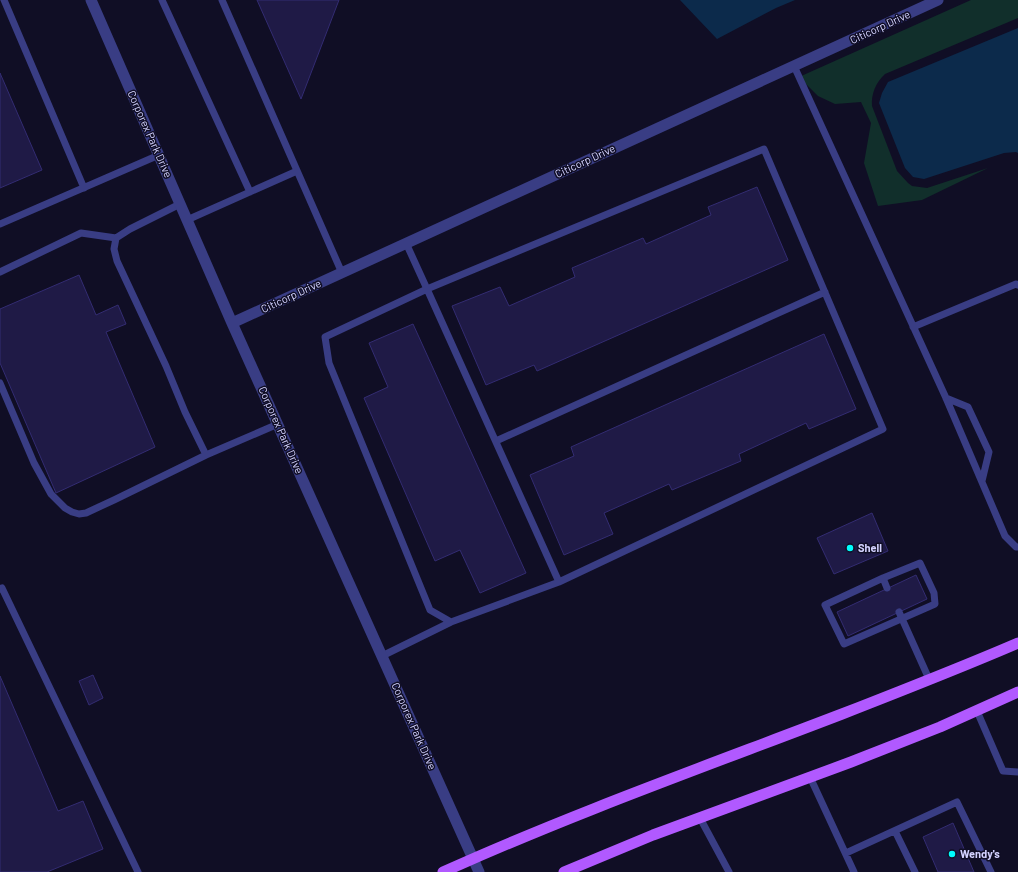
<svg xmlns="http://www.w3.org/2000/svg" width="1018" height="872" viewBox="0 0 1018 872" font-family="Barlow,sans-serif">
<style>
.green{fill:#112f2b}
.water{fill:#0c2a4b}
.building{fill:#1f1a46;stroke:#332c72}
.lines{fill:none;stroke-linecap:round;stroke-linejoin:round}
.service{stroke:#393d84;stroke-width:7}
.minor{stroke:#393d84;stroke-width:11}
.primary{stroke:#b159ff;stroke-width:11}
.poi-dot{fill:#00fcfd;stroke:#100e25;stroke-width:1.5}
.labels{text-anchor:middle;stroke-width:3;stroke-linejoin:round;paint-order:stroke}
.street-label{font-size:11px;fill:#d3d2ff;stroke:#100e25}
.poi-label{font-size:11px;font-weight:bold;fill:#d3d2ff;stroke:#100e25;text-anchor:start}
</style>
<rect width="100%" height="100%" fill="#100e25"/>
<path class="green" d="M971 0H1018V18L885 74C876 82 871 94 872 106L897 171 908 183 912 186 927 188 988 168 922 200 878 206 864 163 871 123 861 102 835 104 818 96 799 77Z"/>
<path class="water" d="M680 0H795L776 8 717 39Z
M1018 28V153L1016 152 1004 153 924 179 913 177 905 168 879 103 882 93 888 82Z"/>
<path class="building" d="M257 0H339L301 99Z
M0 73 42 170 0 188Z
M757 187 788 260 537 371 534 365 486 385 452 306 500 287 509 306 575 277 572 268 643 238 646 244 711 215 708 207Z
M79 275 96 315 118 305 126 324 106 332 155 447 56 493 0 363V309Z
M413 324 526 573 480 593 460 550 435 561 364 398 388 387 369 343Z
M824 334 856 409 809 429 806 423 739 454 741 461 672 490 669 484 604 513 613 534 564 555 530 475 574 456 571 447Z
M872 513 888 551 834 574 817 538Z
M916 575 927 599 848 636 837 612Z
M93 675 103 698 89 705 79 681Z
M0 676 58 811 83 801 103 849 47 872H0Z
M953 823 974 872H938L923 837Z"/>
<g class="lines">
<path class="service" d="M4 0 84 188
M162 0 250 192
M222 0 342 273
M794 66 946 398 1005 536 1016 547H1018
M180 204 130 229 116 238 114 249 117 261 166 366 185 412 206 455
M187 220 297 171
M0 224 159 155
M406 243 427 289 764 149 883 429 559 582 451 622 430 610 329 363 325 337 427 289 559 582
M0 272 81 233 116 238
M913 327 1016 284 1018 285
M0 383 34 463 51 494 65 508 72 512 79 514 86 513 114 500 206 455 278 424
M946 398 968 407 989 452 982 481
M496 441 825 292
M883 578 920 563 934 593 935 604 844 644 825 605 883 578 887 588
M0 589 2 588 138 872
M899 612 929 679
M382 656 451 622
M977 711 1003 771 1018 772
M810 777 854 872
M700 818 729 872
M895 831 915 872
M846 853 957 802 991 872"/>
<path class="minor" d="M91 0 232 323 479 872
M232 323 938 0"/>
<path class="primary" d="M443 872C574 813 709 765 842 714 901 691 960 668 1018 643
M564 872 653 835 851 762 940 727 1018 692"/>
</g>
<g class="poi-dot">
<circle cx="850" cy="548" r="4"/>
<circle cx="952" cy="854" r="4"/>
</g>
<g class="labels">
<g class="street-label">
<text transform="translate(880 27) rotate(-25)" y="4">Citicorp Drive</text>
<text transform="translate(150 134) rotate(66)" y="4">Corporex Park Drive</text>
<text transform="translate(585 161) rotate(-25)" y="4">Citicorp Drive</text>
<text transform="translate(291 296) rotate(-25)" y="4">Citicorp Drive</text>
<text transform="translate(281 430) rotate(66)" y="4">Corporex Park Drive</text>
<text transform="translate(414 726) rotate(66)" y="4">Corporex Park Drive</text>
</g>
<g class="poi-label">
<text x="858" y="552">Shell</text>
<text x="960" y="858">Wendy's</text>
</g>
</g>
</svg>
